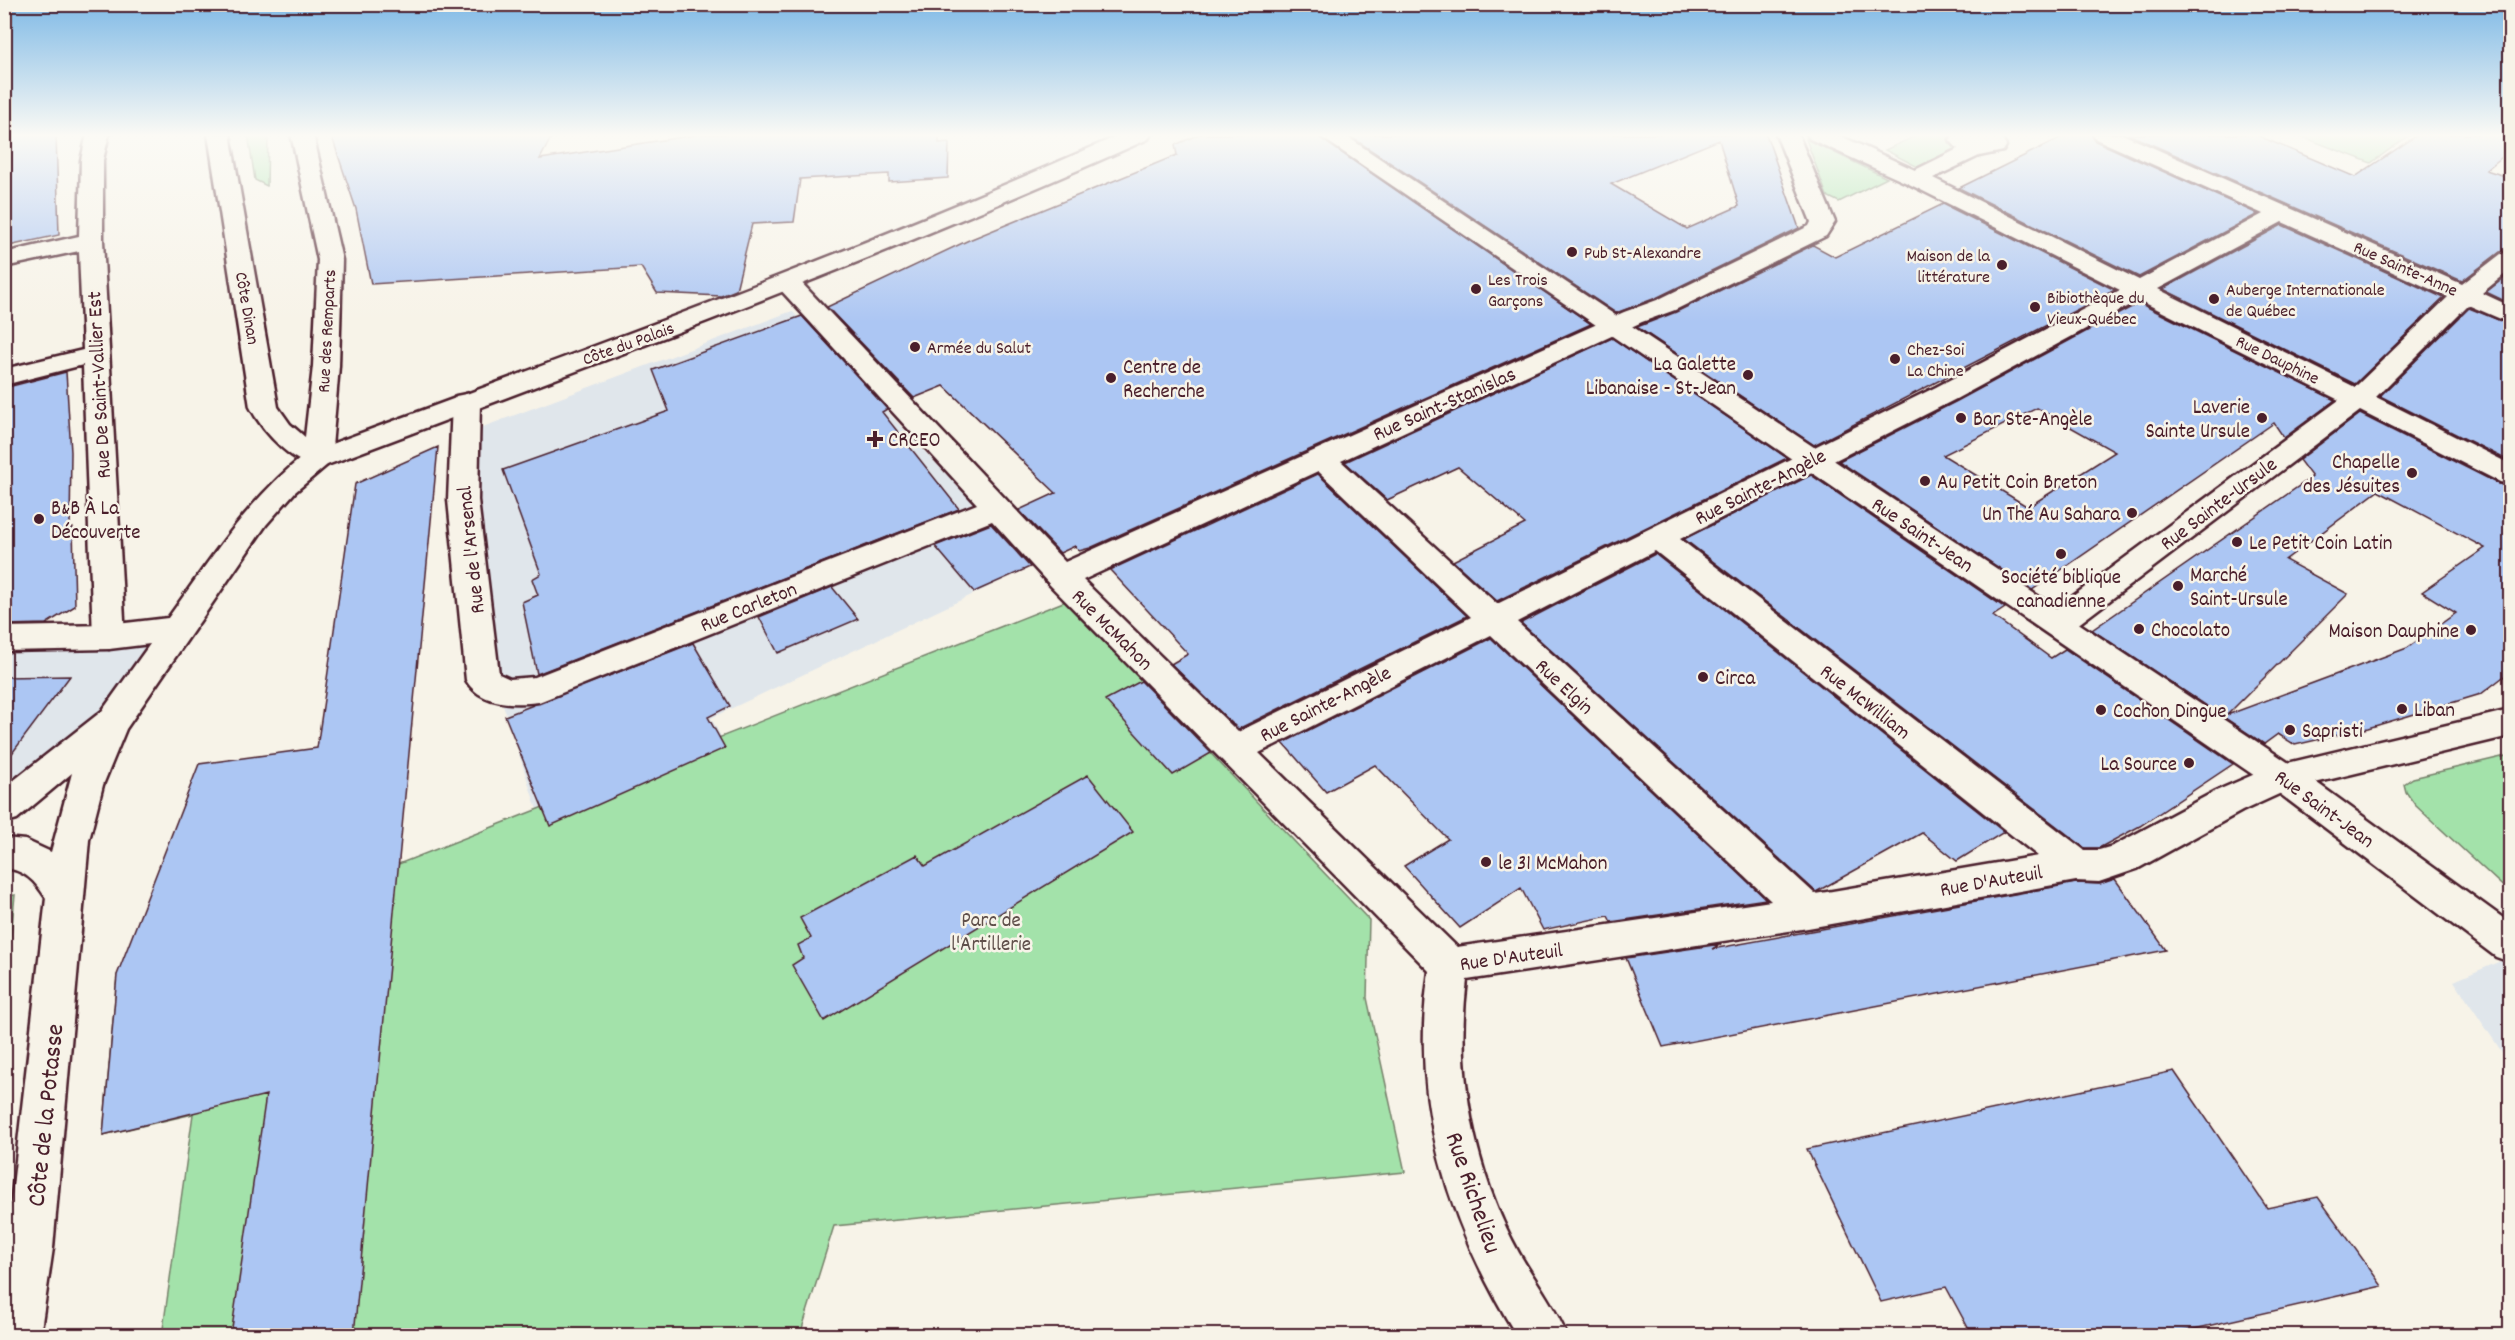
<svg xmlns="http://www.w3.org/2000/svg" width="2515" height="1340" viewBox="0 0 2515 1340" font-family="Dekko,sans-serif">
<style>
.built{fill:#e0e6eb}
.green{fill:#a3e2aa;stroke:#76806a;stroke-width:1.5}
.building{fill:#acc6f3;stroke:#4a1f2b;stroke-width:1.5;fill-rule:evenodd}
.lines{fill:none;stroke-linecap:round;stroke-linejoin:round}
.street-casing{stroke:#4a1f2b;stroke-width:5}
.secondary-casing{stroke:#4a1f2b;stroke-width:5}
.street{fill:#f7f3e8;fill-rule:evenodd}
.secondary{fill:#f7f3e8;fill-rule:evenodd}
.poi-dot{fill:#4a1f2b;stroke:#f7f3e8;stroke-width:2}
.labels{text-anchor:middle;stroke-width:5;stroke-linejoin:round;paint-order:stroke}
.far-poi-label{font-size:18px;fill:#4a1f2b;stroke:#f7f3e8;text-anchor:start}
.far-street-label{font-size:18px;fill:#4a1f2b;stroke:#f7f3e8}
.poi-label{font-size:21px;fill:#4a1f2b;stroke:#f7f3e8;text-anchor:start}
.street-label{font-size:21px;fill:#4a1f2b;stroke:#f7f3e8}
.park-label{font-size:21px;fill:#60504b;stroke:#f7f3e8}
.near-street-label{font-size:26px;fill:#4a1f2b;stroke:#f7f3e8}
</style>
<rect width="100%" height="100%" fill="#f7f3e8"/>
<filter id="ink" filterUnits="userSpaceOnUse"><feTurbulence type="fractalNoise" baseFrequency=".0167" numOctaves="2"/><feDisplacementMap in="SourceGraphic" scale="12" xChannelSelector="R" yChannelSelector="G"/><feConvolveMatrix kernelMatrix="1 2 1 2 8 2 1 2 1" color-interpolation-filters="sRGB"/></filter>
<g filter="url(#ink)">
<path class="built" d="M792 311 1033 566 711 718 728 749 544 831 498 690 464 434Z
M154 631 146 674 5 809V639Z
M2510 957V1064L2454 981Z"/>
<path class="green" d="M248 134H268L267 186 255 180Z
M1920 134H1947L1950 144 1956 148 1918 167 1885 150Z
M2295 134H2411L2371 163Z
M1806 139 1887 178 1839 202 1827 196Z
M1066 601 1369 920 1367 998 1405 1172 834 1226 800 1335 162 1336 193 1114 103 1135 117 975Z
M2510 755V893L2415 805 2406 792 2404 784 2413 778Z
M15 895 5 998V897Z"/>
<path class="building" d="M4 134H56L59 235 4 247Z
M331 134H553L540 159 702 134H939V143L949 142 948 178 889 182V174L800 179 794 222 752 224 736 290 721 296 657 293 641 267 371 284 356 209Z
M1200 134H1315L1591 324 1090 548 1079 551 1075 546 1060 553 1019 510 1056 493 944 386 914 398 827 307 969 240 1177 155 1175 145Z
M1347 134H1766L1799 228 1656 298 1616 313ZM1719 140 1739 206 1687 229 1611 184Z
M2068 134H2091L2095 141 2258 214 2139 277 1959 188Z
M2128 134H2254L2355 177 2419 134H2511V150L2486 170 2511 178V250L2500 252 2462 281Z
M1943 204 2115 290 1814 445 1637 327 1676 312 1813 245 1835 257Z
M2282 225 2444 298 2355 384 2163 289Z
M2511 273V304L2486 292Z
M2139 303 2335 400 2284 438 2274 423 2032 590 1839 461 1957 401ZM2037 408 2115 452 2028 507 1943 455Z
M2469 308 2511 325V462L2380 396Z
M802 316 887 409 882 412 959 509 537 674 522 602 538 595 532 579 541 574 503 470 669 411 653 370Z
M1612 338 1787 458 1497 601 1453 561 1525 524 1458 467 1387 500 1345 462Z
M66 372 71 452 70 528H73L75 606 46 624 4 625V388Z
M2360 414 2499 484 2511 486V671L2481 694 2368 728 2295 745 2278 734 2264 744 2092 630 2312 477 2299 460ZM2378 491 2485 548 2422 592 2456 613 2407 648 2227 715 2348 594 2285 560Z
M438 447 354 1335H231L266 1095 103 1135 117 975 199 764 317 748 355 484Z
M1318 474 1467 616 1238 729 1171 664 1188 654 1110 570Z
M1811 475 2005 608 1993 616 2051 658 2065 649 2233 764 2140 826 2099 848H2085L1684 539Z
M991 524 1030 567 974 592 935 546Z
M1655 554 2004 832 1957 861 1922 833 1816 892 1521 623Z
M832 587 858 619 778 653 759 617Z
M1491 638 1766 899 1611 922 1608 916 1543 930 1521 888 1460 928 1404 866 1448 839 1375 765 1326 792 1283 743Z
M693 643 730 706 708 717 725 748 550 826 505 716Z
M70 676 4 764V677Z
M1141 681 1211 753 1173 775 1105 700Z
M1088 775 1133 832 824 1021 792 965 803 958 798 945 811 938 800 918 917 855 925 866Z
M2115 879 2166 950 1663 1047 1626 958 1721 944 1712 949 2076 883 2100 884Z
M2174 1071 2267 1208 2318 1197 2382 1286 2168 1335H1972L1946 1287 1881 1302 1807 1149Z"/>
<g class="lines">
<g class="street-casing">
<path id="street" d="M87 134H109L103 160V241L125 637 120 645 109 649 98 645 93 637 83 365 4 385V369L83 350 79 251 4 267V253L79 236 81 160Z
M208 134H230L278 407 290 424 305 437 313 366 318 260 291 134H313L342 260 339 366 331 459 327 465C298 473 262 431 250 407Z
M1776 134H1798L1835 222 1826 236 1675 310 1642 322 1341 461 1497 604 1936 387 2120 290 1907 183 1810 139 1807 134H1836L1915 170 1958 149 1950 140 1954 134H1999L2006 146 2003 151 1979 156 1933 178 2139 280 2263 214 2096 139 2093 134H2122L2462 284 2501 254 2510 252V270L2482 293 2510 306V323L2468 305 2376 397 2510 464V484L2500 482 2360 411 2068 632 2057 636 2046 632 2041 624 2046 616 2339 400 2139 300 1956 399 1680 539 2084 850H2099L2113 846 2216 791 2271 767 2510 710V736L2290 789 2242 811 2137 869 2099 882 2076 881 1808 928 1467 980C1455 1073 1474 1171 1519 1253 1535 1281 1555 1306 1567 1336H1517C1448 1224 1409 1102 1429 971L1050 585 992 521 539 702C514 705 480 705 466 680L448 500 452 402 456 396 466 394 476 396 480 402 478 500 499 674 510 679 535 677 977 504 779 288 776 283 779 278 788 276 797 278 1065 562 1624 312 1657 300 1809 226 1811 222ZM2282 222 2448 297 2355 387 2158 289ZM1318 471 1471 617 1238 732 1083 580ZM1655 551 2038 856 1815 894 1517 622ZM1491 635 1771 901 1457 947 1259 753Z"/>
</g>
<g class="secondary-casing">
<path id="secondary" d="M1122 134H1151L1148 139C879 260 603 361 327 465L295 492 266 525 126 729 103 785 89 840 53 1248 40 1336H4V1265L46 898C35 881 25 870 4 868V838L25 840 51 852 72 773 17 819 4 823V788L102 711 150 644 109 649 4 651V627L109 625 168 618C212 557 247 501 307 453 581 351 855 253 1122 134Z
M1317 134H1343L2295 767 2510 923V962L2496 957 2271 787Z"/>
</g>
<use href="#street" class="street"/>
<use href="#secondary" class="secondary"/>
</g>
</g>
<linearGradient id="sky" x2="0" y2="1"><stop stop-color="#80bae6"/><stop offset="0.42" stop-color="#fbfaf5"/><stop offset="1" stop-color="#fbfaf5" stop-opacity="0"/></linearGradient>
<rect width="2515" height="322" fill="url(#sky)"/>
<g class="poi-dot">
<circle cx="1572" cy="252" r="6"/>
<circle cx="2002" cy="265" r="6"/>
<circle cx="1476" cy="289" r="6"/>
<circle cx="2214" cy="299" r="6"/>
<circle cx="2035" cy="307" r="6"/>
<circle cx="915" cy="347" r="6"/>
<circle cx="1895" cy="359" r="6"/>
<circle cx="1748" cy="375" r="6"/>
<circle cx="1111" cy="378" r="6"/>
<circle cx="1961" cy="418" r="6"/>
<circle cx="2262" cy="418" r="6"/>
<path d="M872 430h6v6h6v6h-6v6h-6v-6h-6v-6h6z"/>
<circle cx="2412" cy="473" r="6"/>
<circle cx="1925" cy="481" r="6"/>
<circle cx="2132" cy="513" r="6"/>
<circle cx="39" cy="519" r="6"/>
<circle cx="2237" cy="542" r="6"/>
<circle cx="2061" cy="554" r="6"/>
<circle cx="2178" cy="586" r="6"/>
<circle cx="2139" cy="629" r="6"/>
<circle cx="2471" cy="630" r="6"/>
<circle cx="1703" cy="677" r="6"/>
<circle cx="2402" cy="709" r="6"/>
<circle cx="2101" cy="710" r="6"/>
<circle cx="2290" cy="730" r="6"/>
<circle cx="2189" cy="763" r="6"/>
<circle cx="1486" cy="862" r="6"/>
</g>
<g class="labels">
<g class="far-poi-label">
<text x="1584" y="258">Pub St-Alexandre</text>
<text x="1990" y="261" text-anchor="end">Maison de la<tspan x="1990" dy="21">littérature</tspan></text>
<text x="1488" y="285">Les Trois<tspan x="1488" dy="21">Garçons</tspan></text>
<text x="2226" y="295">Auberge Internationale<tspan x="2226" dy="21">de Québec</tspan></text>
<text x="2047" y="303">Bibiothèque du<tspan x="2047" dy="21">Vieux-Québec</tspan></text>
<text x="927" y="353">Armée du Salut</text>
<text x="1907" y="355">Chez-Soi<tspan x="1907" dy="21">La Chine</tspan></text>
</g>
<g class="far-street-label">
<text transform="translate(2406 268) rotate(24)" y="6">Rue Sainte-Anne</text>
<text transform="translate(248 308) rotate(80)" y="6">Côte Dinan</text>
<text transform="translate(326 331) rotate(-87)" y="6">Rue des Remparts</text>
<text transform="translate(628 343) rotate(-20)" y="6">Côte du Palais</text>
<text transform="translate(2278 359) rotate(26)" y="6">Rue Dauphine</text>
</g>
<g class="poi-label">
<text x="1736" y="370" text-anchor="end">La Galette<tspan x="1736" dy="24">Libanaise - St-Jean</tspan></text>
<text x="1123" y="373">Centre de<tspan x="1123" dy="24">Recherche</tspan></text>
<text x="2250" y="413" text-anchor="end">Laverie<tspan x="2250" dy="24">Sainte Ursule</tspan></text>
<text x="1973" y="425">Bar Ste-Angèle</text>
<text x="888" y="446">CRCEO</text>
<text x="2400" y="468" text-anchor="end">Chapelle<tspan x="2400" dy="24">des Jésuites</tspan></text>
<text x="1937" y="488">Au Petit Coin Breton</text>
<text x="51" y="514">B&amp;B À La<tspan x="51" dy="24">Découverte</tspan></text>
<text x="2120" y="520" text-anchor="end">Un Thé Au Sahara</text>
<text x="2249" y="549">Le Petit Coin Latin</text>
<text x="2190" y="581">Marché<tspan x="2190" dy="24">Saint-Ursule</tspan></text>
<text x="2061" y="583" text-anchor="middle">Société biblique<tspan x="2061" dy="24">canadienne</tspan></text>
<text x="2151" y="636">Chocolato</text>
<text x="2459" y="637" text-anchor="end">Maison Dauphine</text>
<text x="1715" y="684">Circa</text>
<text x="2414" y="716">Liban</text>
<text x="2113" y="717">Cochon Dingue</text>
<text x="2302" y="737">Sapristi</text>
<text x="2177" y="770" text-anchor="end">La Source</text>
<text x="1498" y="869">le 31 McMahon</text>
</g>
<g class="street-label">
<text transform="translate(98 385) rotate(-93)" y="7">Rue De Saint-Vallier Est</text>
<text transform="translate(1444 403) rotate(-24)" y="7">Rue Saint-Stanislas</text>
<text transform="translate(1760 486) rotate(-27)" y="7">Rue Sainte-Angèle</text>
<text transform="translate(2218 503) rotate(-37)" y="7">Rue Sainte-Ursule</text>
<text transform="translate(1923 534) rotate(34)" y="7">Rue Saint-Jean</text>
<text transform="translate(470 550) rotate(-96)" y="7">Rue de l'Arsenal</text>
<text transform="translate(748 606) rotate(-22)" y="7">Rue Carleton</text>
<text transform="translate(1113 629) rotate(45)" y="7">Rue McMahon</text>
<text transform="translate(1565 686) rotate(43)" y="7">Rue Elgin</text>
<text transform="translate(1866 701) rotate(38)" y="7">Rue McWilliam</text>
<text transform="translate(1325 703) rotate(-27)" y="7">Rue Sainte-Angèle</text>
<text transform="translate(2325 808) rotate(36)" y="7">Rue Saint-Jean</text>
<text transform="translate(1991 880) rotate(-10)" y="7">Rue D'Auteuil</text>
<text transform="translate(1511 956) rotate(-8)" y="7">Rue D'Auteuil</text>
</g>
<g class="park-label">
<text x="991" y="926">Parc de<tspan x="991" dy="24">l'Artillerie</tspan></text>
</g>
<g class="near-street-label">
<text transform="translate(44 1115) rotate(-84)" y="9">Côte de la Potasse</text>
<text transform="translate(1475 1192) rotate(71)" y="9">Rue Richelieu</text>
</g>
</g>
<rect width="2515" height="1340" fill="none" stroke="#f7f3e8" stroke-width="24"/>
<rect x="12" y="12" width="2491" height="1316" fill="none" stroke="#4a1f2b" stroke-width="2" filter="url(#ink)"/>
</svg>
